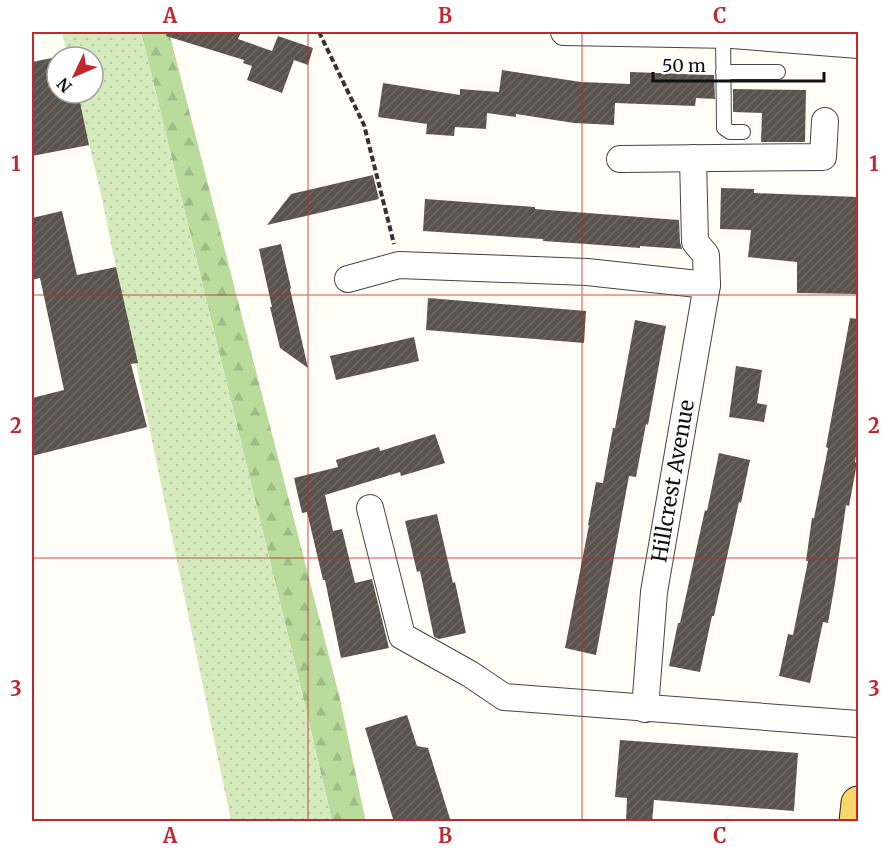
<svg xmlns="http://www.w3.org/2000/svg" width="890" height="853" viewBox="0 0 890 853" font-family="Merriweather,serif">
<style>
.forest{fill:url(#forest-firs)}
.garden{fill:url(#garden-dots)}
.building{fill:url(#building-hatch)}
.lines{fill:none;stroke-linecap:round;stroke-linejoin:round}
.service-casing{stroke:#444;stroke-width:16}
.minor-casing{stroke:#444;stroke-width:28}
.primary-casing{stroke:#222;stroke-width:35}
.path{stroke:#333;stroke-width:4;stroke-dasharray:6 3;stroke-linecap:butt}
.service{stroke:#fff;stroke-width:14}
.minor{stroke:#fff;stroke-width:26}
.primary{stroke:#f9d66b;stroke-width:33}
.grid{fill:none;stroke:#c4262e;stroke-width:1.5;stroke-opacity:0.55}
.labels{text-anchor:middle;stroke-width:6;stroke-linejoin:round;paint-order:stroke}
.street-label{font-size:21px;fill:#111;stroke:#fff}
.neatline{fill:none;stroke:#c4262e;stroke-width:2}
.grid-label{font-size:20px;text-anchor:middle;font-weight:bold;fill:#c4262e}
</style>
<defs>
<pattern id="forest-firs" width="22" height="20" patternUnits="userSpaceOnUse" patternTransform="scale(1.5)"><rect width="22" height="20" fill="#b9dc9c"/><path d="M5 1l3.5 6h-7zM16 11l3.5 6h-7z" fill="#9ebc85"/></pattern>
<pattern id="garden-dots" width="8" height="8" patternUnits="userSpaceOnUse" patternTransform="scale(1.5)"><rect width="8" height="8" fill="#d5ebbd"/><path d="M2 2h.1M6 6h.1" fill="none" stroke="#b6c8a1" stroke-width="1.8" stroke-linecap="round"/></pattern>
<pattern id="building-hatch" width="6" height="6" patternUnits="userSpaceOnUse" patternTransform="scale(1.5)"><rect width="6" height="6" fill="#5a524d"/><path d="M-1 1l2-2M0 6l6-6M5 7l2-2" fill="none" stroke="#6d6662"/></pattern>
</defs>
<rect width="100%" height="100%" fill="#fffdf5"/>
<path class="forest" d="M141 32H169L340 699 362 804 366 821H332L306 709Z"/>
<path class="garden" d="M62 32H141L306 709 332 821H231L100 190 77 93H93V57H68Z"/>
<path class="building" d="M167 32H241L238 39 272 51 278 36 313 48 308 65 294 60 282 93 247 80 252 66 243 63 244 60 166 36Z
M57 57V93H78L89 145 32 156V62Z
M502 70 581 82 630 84V72L714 75 715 99 696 98 695 106 615 103 614 125 574 123 516 114V117L487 113 486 129 455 127 454 136 426 134 427 124 378 117 383 83 460 95V89L499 92Z
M733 89 806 90 805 142H761L762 113 733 112Z
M373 175 379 199 267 225 291 194Z
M721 188 754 189V193L858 197 857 294 797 293V262L748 257 751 230 720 229Z
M425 199 535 207V209L679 220 680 242 682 249 640 246V248L587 244 543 241V239L423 231Z
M62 211 77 275 116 267 138 363 131 364 147 427 32 456V398L64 390 40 278 32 280V218Z
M281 244 291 288 290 289 308 368 280 348 270 307H272L259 249Z
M428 298 586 311 584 343 426 330Z
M850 318 858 319V444L855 462 857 463 849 506 846 505 835 583 828 623 823 622 810 683 779 676 788 634 793 635 808 561H806L812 518H814L828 448 826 447Z
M635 320 666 326 648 425 646 424 636 477 629 476 596 655 565 648 589 525H588L596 482 603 483 613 428H615Z
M414 337 419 361 336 380 330 356Z
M736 366 762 370 757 403 767 405 764 422 729 417Z
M435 434 445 463 401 476 400 472 325 495 333 531 342 529 355 583 372 579 389 648 341 658 325 580H323L307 512 302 513 294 478 338 467 336 460 379 447 380 451Z
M719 453 750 460 741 503 739 502 714 616H712L700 672 669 666 678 623H680L705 510 707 511Z
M437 514 453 583 455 582 466 633 439 639 434 637 420 571 417 572 405 521Z
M407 715 417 746 428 748 451 822H394L365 728Z
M620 740 798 753 794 811 654 800 652 822H626L627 798 615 797Z"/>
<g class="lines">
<g class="service-casing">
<path id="service" d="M723 35 724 128 730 132H743
M723 72H778"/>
</g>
<g class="minor-casing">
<g id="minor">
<path d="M564 32 732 35 858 45"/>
<path d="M620 159 823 157 825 121"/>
<path d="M348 279 399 265 587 272 707 285"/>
<path d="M370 508 402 636 470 674 504 697 858 724"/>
<path id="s1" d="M645 709 654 592 707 285 706 255 695 242 693 158"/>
</g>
</g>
<g class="primary-casing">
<path id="primary" d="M856 822 858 803"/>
</g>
<path class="path" d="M319 32 364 125 394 244"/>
<use href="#service" class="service"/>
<use href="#minor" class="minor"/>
<use href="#primary" class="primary"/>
</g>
<path class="grid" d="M308 32V822M582 32V822M32 295H858M32 558H858"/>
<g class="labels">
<g class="street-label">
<text dy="7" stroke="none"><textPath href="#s1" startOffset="230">Hillcrest Avenue</textPath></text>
</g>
</g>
<rect width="890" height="853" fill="none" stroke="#ffffff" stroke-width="66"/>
<g transform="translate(75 75) rotate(226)"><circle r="28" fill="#ffffff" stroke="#a0a0a0" stroke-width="1.5"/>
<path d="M0-4.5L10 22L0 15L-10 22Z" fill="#c4262e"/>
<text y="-9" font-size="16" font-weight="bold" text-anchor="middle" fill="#111111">N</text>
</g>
<path d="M653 72v9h171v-9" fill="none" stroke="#111111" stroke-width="3"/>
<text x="662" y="72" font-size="18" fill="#111111" stroke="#ffffff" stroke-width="4.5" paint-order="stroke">50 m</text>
<rect x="33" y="33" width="824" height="787" class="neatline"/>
<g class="grid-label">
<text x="170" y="23">A</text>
<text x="445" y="23">B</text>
<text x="720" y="23">C</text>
<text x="16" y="171">1</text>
<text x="874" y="171">1</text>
<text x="16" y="433">2</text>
<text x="874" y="433">2</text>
<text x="16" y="696">3</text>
<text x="874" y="696">3</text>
<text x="170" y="843">A</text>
<text x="445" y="843">B</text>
<text x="720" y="843">C</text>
</g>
</svg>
